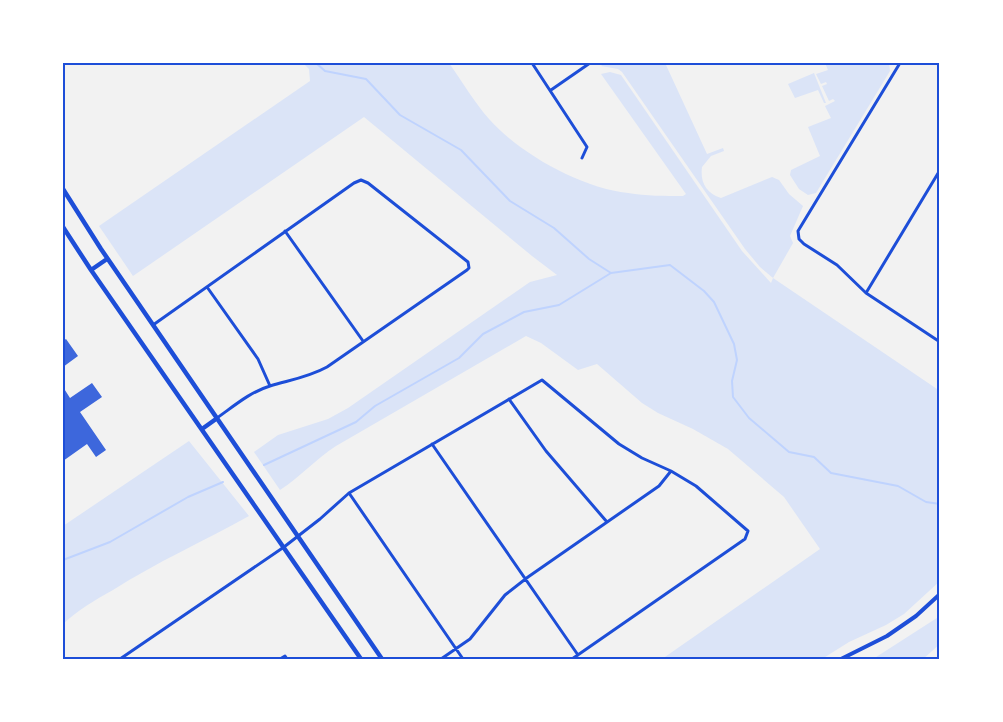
<svg xmlns="http://www.w3.org/2000/svg" width="1003" height="722" viewBox="0 0 1003 722" font-family="Signika,sans-serif">
<style>
.green{fill:#dbe4f7}
.lines{fill:none;stroke-linecap:round;stroke-linejoin:round}
.stream{stroke:#bfd3fe;stroke-width:2}
.building{fill:#3d67dc}
.minor{stroke:#1d4ed8;stroke-width:3}
.tertiary{stroke:#1d4ed8;stroke-width:4}
.secondary{stroke:#1d4ed8;stroke-width:4.5}
.neatline{fill:none;stroke:#1d4ed8;stroke-width:2}
</style>
<rect width="100%" height="100%" fill="#f2f2f2"/>
<path class="green" d="M303 63H449C462 81 474 102 489 119 520 154 581 188 628 193 646 196 665 196 683 196L686 194 601 74 610 72 621 75 742 251 771 283 773 278 760 267 745 249 622 72 618 69 601 66 605 63H656L666 65 707 154 723 148 724 151 711 156 702 167C700 182 706 193 721 198L772 177 779 180 789 194 803 206 790 236 793 243 773 278 940 391V581L904 614 886 625 849 642 822 659H662L820 549 784 497 728 449 693 429 658 413 642 403 597 364 578 370 541 343 526 336 336 446C316 459 300 477 280 490L254 452 278 435 328 419 348 408 530 282 557 275 532 256 364 117 133 276 99 226 310 81 309 69Z
M825 63H889L890 71 816 193 808 195 799 189 790 175 791 170 820 156 808 127 831 118 825 106 835 101 833 99 829 101 822 86 827 84 826 82 821 84 816 74 828 70Z
M814 73 826 103H824L818 90 795 98 788 84Z
M189 441 249 516C204 541 157 562 113 590 95 600 78 610 63 624V526Z
M940 616V644L923 659H873Z"/>
<g class="lines">
<path class="stream" d="M316 63 325 71 366 79 400 115 461 150 510 201 554 228 589 259 611 273
M264 465 356 422 375 406 459 358 483 334 524 312 559 305 611 273 670 265 704 291 714 302 734 344 737 360 732 381 733 397 749 418 789 452 814 457 831 473 898 486 926 502 940 504
M63 560 110 542 188 497 223 482"/>
</g>
<path class="building" d="M66 339 78 356 63 367V341Z
M92 383 102 397 80 412 106 450 96 457 87 444 63 461V387L70 398Z"/>
<g class="lines">
<path class="minor" d="M532 63 587 147 582 158
M900 63 798 231 799 239 804 244 837 265 866 293 940 342
M551 90 590 63
M285 231 363 341
M207 287 258 359 270 386
M866 293 940 170
M153 325 354 183 361 180 368 183 468 262 469 268 467 270 327 367C309 377 290 380 270 386 250 392 234 406 217 418
M509 399 546 451 607 522
M432 444 578 655
M349 493 463 659
M120 659 284 547 320 519 349 493 542 380 619 444 642 458 671 471 696 486 748 531 745 539 572 659
M280 659 285 656 287 659
M441 659 470 639 505 595 528 577 659 486 671 471"/>
<path class="tertiary" d="M841 659 887 636 916 616 940 594"/>
<path class="secondary" d="M63 189 101 249 382 659
M63 227 91 270 361 659
M91 270 107 259
M202 429 216 419"/>
</g>
<rect width="1003" height="722" fill="none" stroke="#ffffff" stroke-width="129"/>
<rect x="64" y="64" width="874" height="594" class="neatline"/>
</svg>
